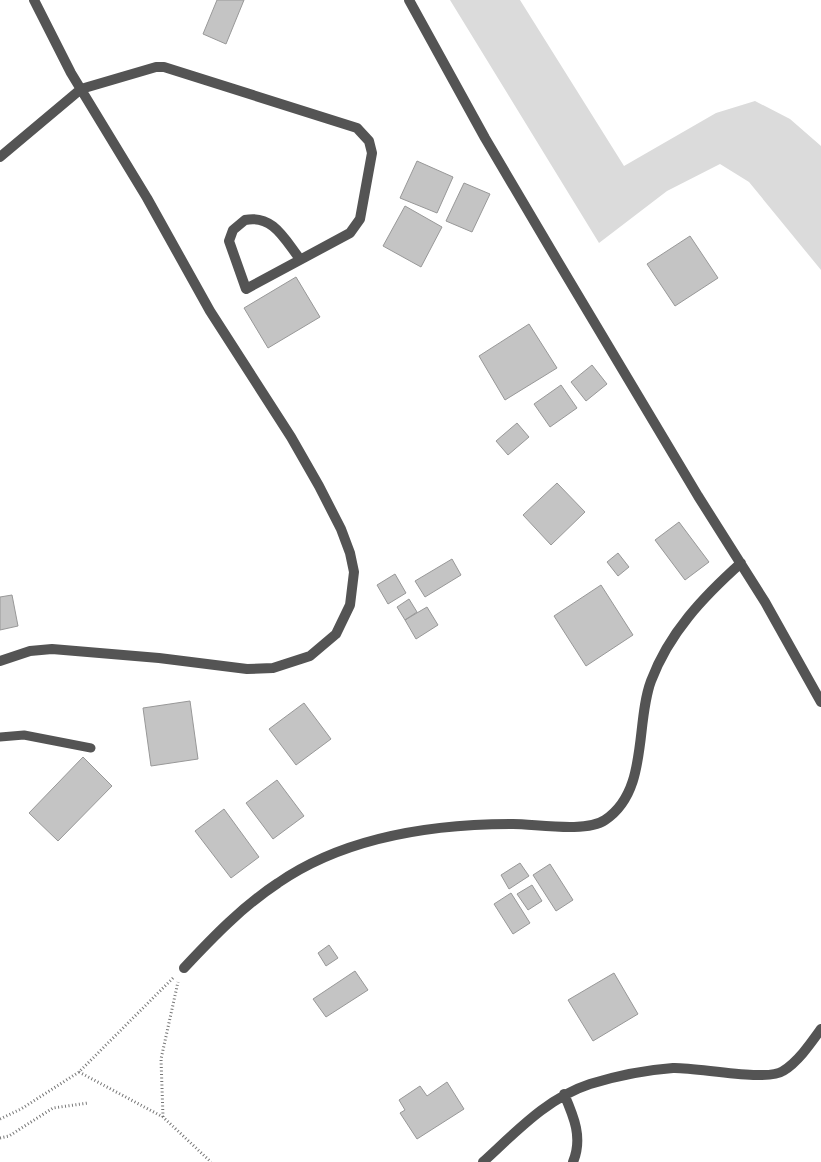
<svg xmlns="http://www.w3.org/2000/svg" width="821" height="1162" viewBox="0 0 821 1162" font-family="Karla,sans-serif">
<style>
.green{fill:#dbdbdb}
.building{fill:#c4c4c4;stroke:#989898}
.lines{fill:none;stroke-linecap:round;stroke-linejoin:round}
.path{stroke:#767676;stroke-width:3;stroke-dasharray:1 2.5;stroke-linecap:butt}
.lane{stroke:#545454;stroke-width:9}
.street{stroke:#545454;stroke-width:10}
</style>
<rect width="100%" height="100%" fill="#fff"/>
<path class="green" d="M450 0H520L624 166 716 113 755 101 790 119 821 146V270L749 182 720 164 667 191 599 243Z"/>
<path class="building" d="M217 0H244L226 44 203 34Z
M417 161 453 177 437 213 400 198Z
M464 183 490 194 472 232 446 221Z
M405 206 442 227 421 267 383 246Z
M690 236 718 278 675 306 647 264Z
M296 277 320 317 268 348 244 308Z
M529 324 557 368 505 400 479 356Z
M592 365 607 384 586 401 571 382Z
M561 385 577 408 550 427 534 404Z
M517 423 529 437 508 455 496 441Z
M557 483 585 512 551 545 523 515Z
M679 522 709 562 685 580 655 540Z
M618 553 629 567 618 576 607 562Z
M452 559 461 575 425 597 415 581Z
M395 574 406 593 388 604 377 585Z
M601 585 633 635 586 666 554 616Z
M12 595 18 626 0 630V597Z
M409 599 417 612 405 620 397 607Z
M427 607 438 625 416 639 405 620Z
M190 701 198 759 151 766 143 708Z
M304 703 331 739 296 765 269 729Z
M83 757 112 786 58 841 29 813Z
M277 780 304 816 273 839 246 803Z
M224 809 259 857 231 878 195 831Z
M520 863 529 876 509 889 501 875Z
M550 864 573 900 556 911 533 875Z
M532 885 542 901 528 910 517 894Z
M511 893 530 923 513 934 494 904Z
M329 945 338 958 326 966 318 953Z
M355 971 368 990 326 1017 313 999Z
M614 973 638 1014 593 1041 568 1000Z
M447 1082 464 1109 417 1139 400 1113 405 1110 399 1100 420 1086 427 1096Z"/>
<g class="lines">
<path class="path" d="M79 1072 163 1117 211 1162
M163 1117 161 1059 178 982
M0 1119 21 1109 79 1072 174 977
M0 1138 9 1136 53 1108 88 1103"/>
<path class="lane" d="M0 737 24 735 91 748"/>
<path class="street" d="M409 0 485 138 557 260 698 496 765 602 821 702
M0 157 81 89 156 67H164L357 128 369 141 372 153 360 219 350 233 246 289 229 241 233 230 245 220C273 214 285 240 300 259
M0 661 30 651 52 649 159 658 247 669 273 668 310 656 336 634 350 605 354 572 350 553 341 529 319 486 291 437 210 311 147 198 71 73 34 0
M184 968C213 937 243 906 278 883 346 836 433 824 513 824 536 824 586 833 605 820 649 791 635 724 651 681 669 633 703 597 741 563
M564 1094C574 1117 583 1138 573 1162
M483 1162C516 1132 547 1098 590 1084 616 1076 646 1070 673 1068 696 1067 767 1082 783 1071 798 1062 811 1043 821 1029"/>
</g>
</svg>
